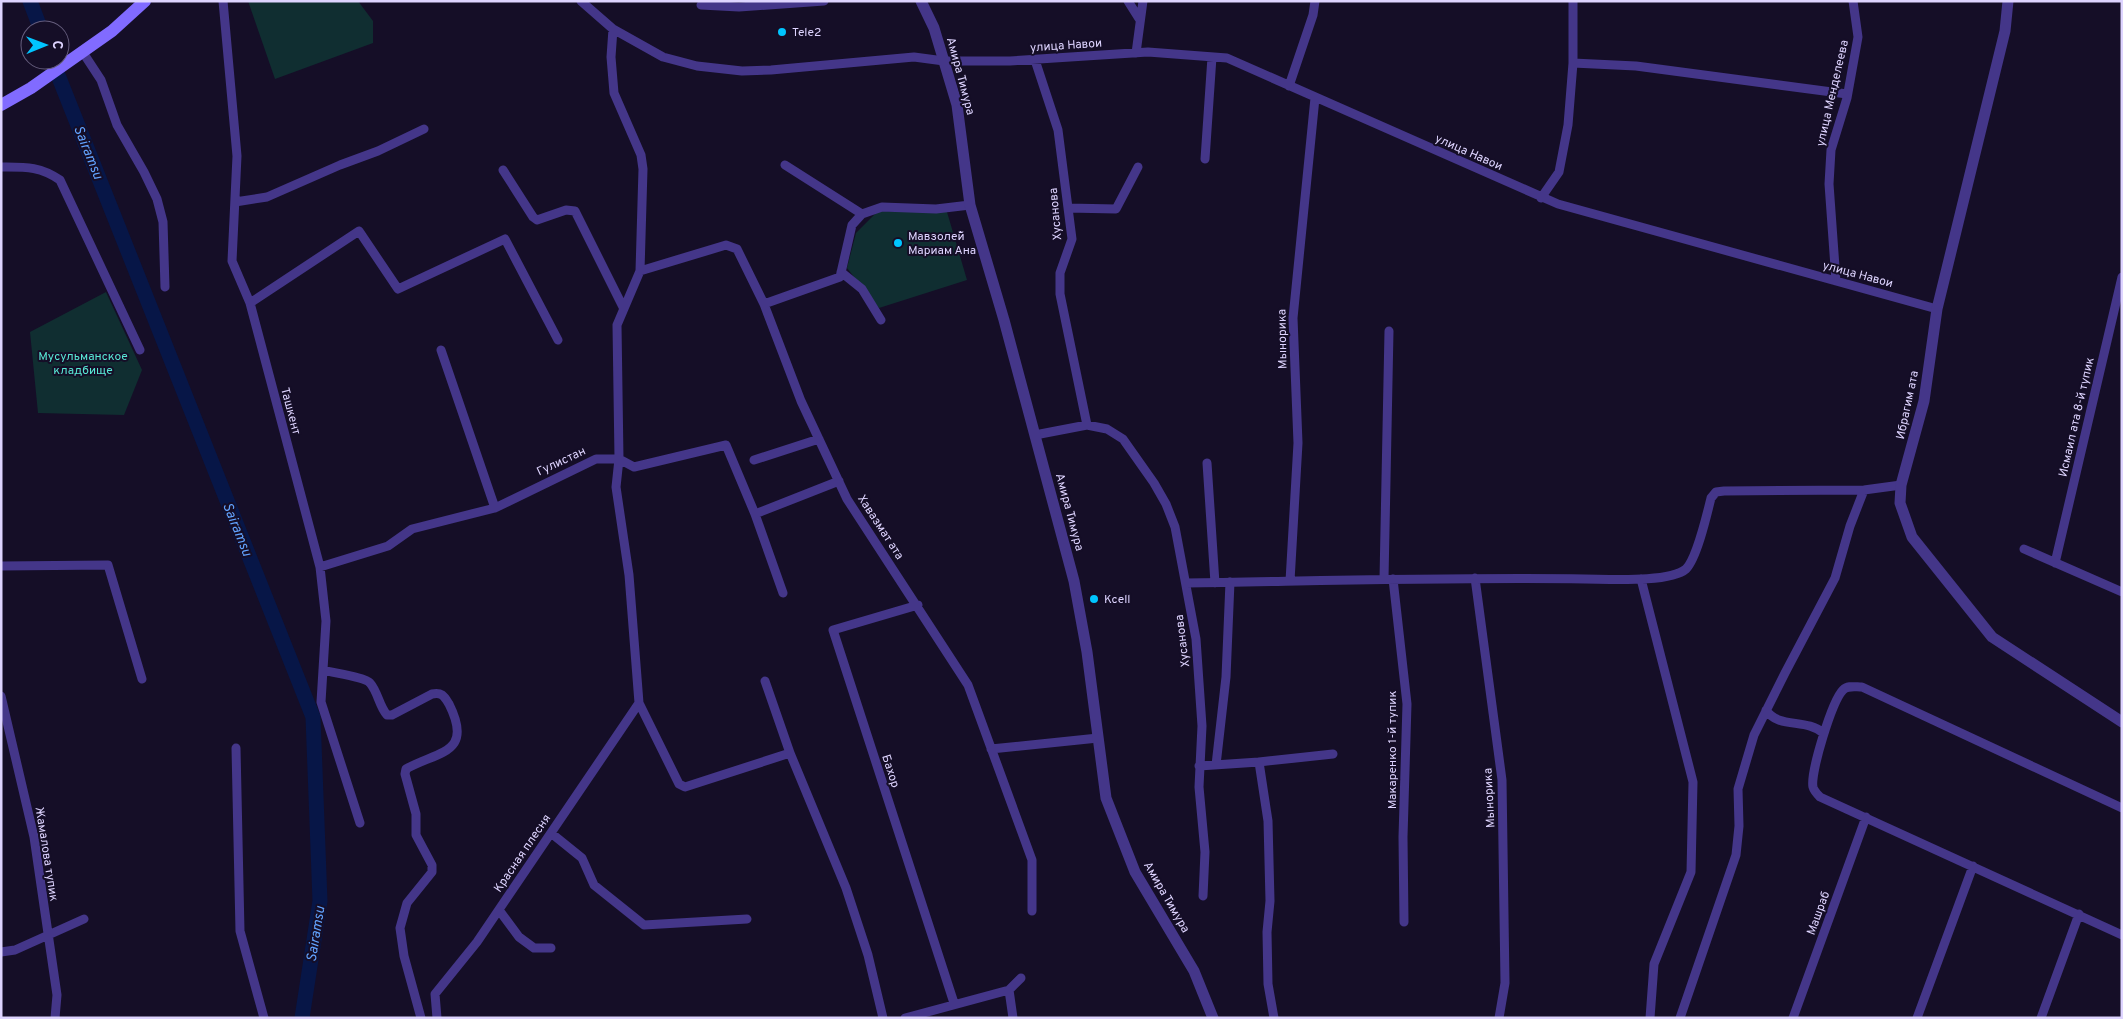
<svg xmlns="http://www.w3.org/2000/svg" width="2123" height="1019" viewBox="0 0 2123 1019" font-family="Overpass,sans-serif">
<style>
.green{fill:#102e31}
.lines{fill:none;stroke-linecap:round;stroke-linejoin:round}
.river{stroke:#071647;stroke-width:15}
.minor{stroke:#443689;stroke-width:9}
.tertiary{stroke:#443689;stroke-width:11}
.secondary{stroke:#816bff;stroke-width:12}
.poi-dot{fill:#00c5ff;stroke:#150e27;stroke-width:2}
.labels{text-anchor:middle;stroke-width:4;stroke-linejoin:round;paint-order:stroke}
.poi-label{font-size:12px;fill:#ded4ff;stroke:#150e27;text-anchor:start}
.street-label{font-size:12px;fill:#ded4ff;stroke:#150e27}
.park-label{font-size:12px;fill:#58e7d5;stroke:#150e27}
.water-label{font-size:14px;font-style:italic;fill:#62a3ff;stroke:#150e27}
</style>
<rect width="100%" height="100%" fill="#150e27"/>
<path class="green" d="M248 1H358L373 21V43L275 79Z
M878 211 947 212 967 280 879 308 847 268 856 233Z
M106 292 142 370 124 415 38 413 30 332Z"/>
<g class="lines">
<path class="river" d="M30 1 41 30
M52 60 313 717 320 901 302 1018"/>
<path class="minor" d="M223 1 237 156 232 261 250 303 320 567 326 621 321 702 360 823
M581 1 613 29 663 57 697 66 742 71 771 70 914 57 944 61H1010L1148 52 1227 58 1558 204 1937 309
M1128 1 1140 20
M701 5 739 7 824 1
M613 29 611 57 614 93 641 155 643 169 640 271 617 325 619 459 616 487 629 575 639 703 679 784 685 787 790 753
M82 51 101 80 117 125 144 172 157 199 163 222 165 287
M1136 53 1143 1
M1035 60 1058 130 1072 239 1060 273V294L1087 425
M1573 63 1636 66 1847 94
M1289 86 1313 15 1315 1
M1205 159 1212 57
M785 165 862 214
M1 167C25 167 40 166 60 180L140 350
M503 170 533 217 537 220 566 210 575 211 623 307
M1541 198 1559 172 1568 125 1573 63V1
M235 202 267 197 340 165 378 151 424 129
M1068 208 1116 209 1138 167
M640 271 726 245 737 249 764 304 801 401 847 499 968 685 1032 860V911
M841 272 862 289 881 320
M1836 281 1829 184 1831 150 1847 98 1858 37 1853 1
M250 303 359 231 398 289 505 239 558 340
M764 304 840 277 852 225 862 214 882 207 936 209 970 205
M441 350 495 508
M1035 435 1087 425 1107 429 1123 439 1154 483 1166 504 1175 527 1196 639 1202 726 1199 787 1205 852 1203 896
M754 460 819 439
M1207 463 1215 583
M755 514 839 481
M2024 549 2122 592
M2055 563 2122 277
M1 566 108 565 142 679
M320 567 388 546 412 529 495 508 596 459H619L634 467 726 445 755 514 783 593
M1475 578 1502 780 1505 983 1499 1018
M1384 579 1389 331
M1393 579 1407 704 1403 837 1404 922
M1641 579 1693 782 1691 872 1654 964 1650 1018
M1290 581 1298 443 1293 318 1315 98
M1186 583C1319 581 1452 577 1585 579 1607 579 1670 583 1686 569 1697 558 1707 514 1711 498L1716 492 1724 491 1864 490 1901 485
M918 605 833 630 954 1003
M323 670C333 673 365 677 370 683 378 692 379 706 387 715H392L432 694C442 692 444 696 449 704 474 754 438 751 406 769L405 774 416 814V835L432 865V872L407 903 400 928 404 956 421 1018
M765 681 790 753 846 888 868 955 883 1018
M1 696 34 837 57 995 55 1018
M1766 710C1778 729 1807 718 1823 733
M236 748 240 931 264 1018
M991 749 1098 738
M1259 762 1268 821 1270 901 1267 932 1268 984 1274 1018
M1216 765 1226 677 1230 582
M1199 766 1259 762 1333 754
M2122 808 1862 687C1855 687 1848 685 1843 690 1832 701 1810 773 1813 787 1814 791 1817 794 1820 797L2122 935
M551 833 582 858 594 885 644 925 747 919
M499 910 519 937 534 948H551
M1 952 15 950 84 919
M1009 990 1013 1018
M437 1018 435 994 477 942 639 703
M905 1018 1009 990 1021 978
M1680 1018 1736 855 1739 826 1738 789 1754 735 1785 673 1835 578 1850 526 1864 490
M1793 1018 1866 817
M1917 1018 1973 866
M2041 1018 2079 914"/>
<path class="tertiary" d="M921 1 934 28 957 105 970 205 1004 320 1074 581 1087 652 1106 798 1135 872 1194 971 1213 1018
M2008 1 2005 31 1937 309 1924 401 1901 485 1900 503 1912 537 1992 637 2122 722"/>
<path class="secondary" d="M1 105 31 88 112 31 145 1"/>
</g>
<g class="poi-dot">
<circle cx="782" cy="32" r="5"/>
<circle cx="898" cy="243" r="5"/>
<circle cx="1094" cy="599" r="5"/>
</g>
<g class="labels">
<g class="poi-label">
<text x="792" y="36">Tele2</text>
<text x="908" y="240">Мавзоле́й<tspan x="908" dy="14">Мариам Ана</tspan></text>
<text x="1104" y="603">Kcell</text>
</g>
<g class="street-label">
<text transform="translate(1066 45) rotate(-4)" y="4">улица Навои</text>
<text transform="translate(961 76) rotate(75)" y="4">Амира Тимура</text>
<text transform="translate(1832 93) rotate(-77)" y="4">улица Менделеева</text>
<text transform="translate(1469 152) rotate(24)" y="4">улица Навои</text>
<text transform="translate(1055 214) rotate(-95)" y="4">Хусанова</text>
<text transform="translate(1858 274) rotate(15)" y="4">улица Навои</text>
<text transform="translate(1282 339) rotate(-91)" y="4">Мынорика</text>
<text transform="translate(1907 405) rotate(-78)" y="4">Ибрагим ата</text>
<text transform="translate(291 411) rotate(75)" y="4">Ташкент</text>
<text transform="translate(2076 417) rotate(-77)" y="4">Исмаил ата 8-й тупик</text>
<text transform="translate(561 461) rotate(-25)" y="4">Гулистан</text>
<text transform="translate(1070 512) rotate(75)" y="4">Амира Тимура</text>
<text transform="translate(881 527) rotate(57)" y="4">Хавазмат ата</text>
<text transform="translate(1182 641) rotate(-97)" y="4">Хусанова</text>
<text transform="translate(1392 750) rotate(-90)" y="4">Макаренко 1-й тупик</text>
<text transform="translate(891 771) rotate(72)" y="4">Бахор</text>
<text transform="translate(1489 798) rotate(-93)" y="4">Мынорика</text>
<text transform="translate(522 853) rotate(-56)" y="4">Красная плесня</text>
<text transform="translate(47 854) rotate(81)" y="4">Жамалова тупик</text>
<text transform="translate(1167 897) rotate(60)" y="4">Амира Тимура</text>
<text transform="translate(1818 913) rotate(-70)" y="4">Машраб</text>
</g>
<g class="park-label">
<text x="83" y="360">Мусульманское<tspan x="83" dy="14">кладбище</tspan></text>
</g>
<g class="water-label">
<text transform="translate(89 152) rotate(68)" y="5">Sairamsu</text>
<text transform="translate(238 529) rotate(68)" y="5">Sairamsu</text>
<text transform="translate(315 934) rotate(-81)" y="5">Sairamsu</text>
</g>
</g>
<rect width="2123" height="1019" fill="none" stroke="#ded4ff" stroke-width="5"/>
<g transform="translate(45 45) rotate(89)"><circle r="24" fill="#150e27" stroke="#655d7d"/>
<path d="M0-4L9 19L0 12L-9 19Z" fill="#00c5ff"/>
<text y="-8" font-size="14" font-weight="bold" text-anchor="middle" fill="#ded4ff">С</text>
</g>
</svg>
